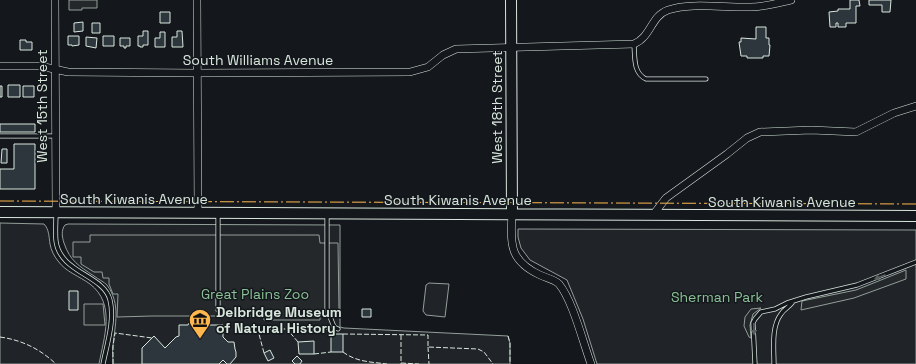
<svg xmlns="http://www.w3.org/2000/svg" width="916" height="364" viewBox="0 0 916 364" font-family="'Space Grotesk',sans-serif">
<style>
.green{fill:#202428;stroke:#939e99}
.parking{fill:#24282b;stroke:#939e99}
.building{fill:#2c363c;stroke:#d8e6dc}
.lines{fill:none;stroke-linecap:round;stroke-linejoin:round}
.lane-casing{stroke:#d8e6dc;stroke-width:5}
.street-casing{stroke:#d8e6dc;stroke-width:8}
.secondary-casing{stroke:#d8e6dc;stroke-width:12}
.lane{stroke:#14181c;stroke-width:3.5}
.street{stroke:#14181c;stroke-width:7}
.secondary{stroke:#14181c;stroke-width:10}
.fence{stroke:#d8e6dc;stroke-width:1;stroke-dasharray:5 2;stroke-linecap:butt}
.power{stroke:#ffb74d;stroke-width:1;stroke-dasharray:14 3 2 3;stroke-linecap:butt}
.oneway{fill:#59605f}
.labels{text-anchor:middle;stroke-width:3;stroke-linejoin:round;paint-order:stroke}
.street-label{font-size:14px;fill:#d8e6dc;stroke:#14181c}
.park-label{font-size:14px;fill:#8ac095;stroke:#14181c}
.poi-label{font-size:14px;font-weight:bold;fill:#d8e6dc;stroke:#14181c;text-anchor:start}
</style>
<rect width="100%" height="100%" fill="#14181c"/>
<path class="green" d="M0 223 44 224C49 229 49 237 50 244 51 250 54 256 58 261 66 272 79 276 90 284 116 304 104 337 99 364H0Z
M68 224 340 225V327L344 328 508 336 510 343V364H113C113 358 112 351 113 345 115 325 121 304 107 285 104 282 98 279 94 276 79 266 70 261 64 243 62 237 61 230 65 225Z
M518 229 916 230V364H597L583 319 567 280 530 260 521 248 518 237Z
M429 283 449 284 445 317 426 315 423 311 426 285Z"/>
<path class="parking" d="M69 0H97V8H82V10H69Z
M90 235H319L320 243H338L339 312H320V320H264L263 314H257L251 316H152L117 317 118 294H113L109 284V278H103L102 272H94L81 264V257H73V242H90Z
M906 270V279L854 298 801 310 802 301 856 290Z
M84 304H103L105 325H84Z
M761 308 753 314 750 325 751 338 749 337 744 326 745 317 751 309Z"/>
<path class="building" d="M850 0H859L860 6H856V23H846V27H838V23H836V27H830L829 12 838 11V9H850Z
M869 0H891L890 12H882V5H869Z
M160 12H170V23H160Z
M83 22V31L74 32V23Z
M92 23H100V33H92Z
M756 27H766V38H769V45H770L769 56H763V58H747V56H741L739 42H741V38L756 39Z
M143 31H148V45H143V47H140V46H138V36H143Z
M177 31H182L183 47H172V37H177Z
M160 32H165V47H155V38H160Z
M68 36H79V45L72 46V45H68Z
M103 36H114V46H103Z
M86 37 97 38 96 48 86 46Z
M120 38H130V46H126V48H124V46H120Z
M20 40H26V42H32V50H20Z
M8 85H20V97H8Z
M0 86H2V97H0Z
M23 86H34V97H23Z
M0 124H35V132H0Z
M14 144H35V189H0V169H14Z
M2 149H7V163H1Z
M69 291H78V310H69Z
M362 309H371V317H362Z
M194 319 199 320 200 325H223V337L228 342H234L235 349 236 352V357L230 364H227L223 360 219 364H142V348L154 336 165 348 176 337 179 336V325H188L191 320Z
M331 334H343V352H331Z
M314 341V354H299L298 342Z
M270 350 274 358 268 361 264 353Z
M297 356 302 361 300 364H295L292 361Z"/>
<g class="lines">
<g class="lane-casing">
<path id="lane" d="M634 45C635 57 633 73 646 79H706
M0 136H55
M56 213C56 222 55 232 56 241 60 273 104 275 110 300 115 320 107 344 103 364
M218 214V310
M327 215V309L334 327 338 329
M755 364 753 323 755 319 761 312 775 309 787 303 806 297 857 285 916 262
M774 364C774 349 771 327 781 314 784 309 789 307 792 303"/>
</g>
<g class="street-casing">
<path id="street" d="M55 0 56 212
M197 0 198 213
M0 66H40L68 72 197 73 410 72 428 67 443 55 456 49 634 44C651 37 651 16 668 10 690 2 726 8 751 7 764 7 778 3 791 0
M512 214C510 245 510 261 540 275 546 278 554 279 559 284 573 301 583 343 591 364
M653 215 666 198 727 154 747 138 760 132 811 130 856 132 894 113 916 106"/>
</g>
<g class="secondary-casing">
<path id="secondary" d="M511 0 512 214
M0 212 916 216"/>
</g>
<use href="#lane" class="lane"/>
<use href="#street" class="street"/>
<use href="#secondary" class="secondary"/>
<path class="fence" d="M343 334 428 335V347L478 349 484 352 493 364
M401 335V364
M508 336 510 343V364
M0 337C22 340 40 349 56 364
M298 342 287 329H326L331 334
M428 347 429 364
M343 352C356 362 372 362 387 364
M264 353 259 334 269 329H287
M314 354 331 352
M401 363 419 364
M113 364V346L115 333 152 338"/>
<path class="power" d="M0 201 916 204"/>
</g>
<defs><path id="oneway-solid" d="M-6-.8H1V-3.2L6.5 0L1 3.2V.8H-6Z"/></defs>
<g class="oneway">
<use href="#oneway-solid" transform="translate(880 277) rotate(159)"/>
<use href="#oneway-solid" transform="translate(754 329) rotate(89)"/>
</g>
<defs>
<g id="museum-pin" transform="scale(1.15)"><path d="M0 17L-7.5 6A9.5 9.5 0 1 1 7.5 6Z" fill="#ffb74d" stroke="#14181c"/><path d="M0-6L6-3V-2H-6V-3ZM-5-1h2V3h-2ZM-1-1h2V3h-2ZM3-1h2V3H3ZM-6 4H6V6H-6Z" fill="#111"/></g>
</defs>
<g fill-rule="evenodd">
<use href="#museum-pin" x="200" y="320"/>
</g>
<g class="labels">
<g class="street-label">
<text x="258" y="65">South Williams Avenue</text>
<text transform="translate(42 106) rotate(-90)" y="5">West 15th Street</text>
<text transform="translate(497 107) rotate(-90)" y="5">West 18th Street</text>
<text x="134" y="204">South Kiwanis Avenue</text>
<text x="458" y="205">South Kiwanis Avenue</text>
<text x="782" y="207">South Kiwanis Avenue</text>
</g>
<g class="park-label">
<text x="255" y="299">Great Plains Zoo</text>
<text x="717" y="302">Sherman Park</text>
</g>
<g class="poi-label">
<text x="216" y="317">Delbridge Museum<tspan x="216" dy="16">of Natural History</tspan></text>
</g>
</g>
</svg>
